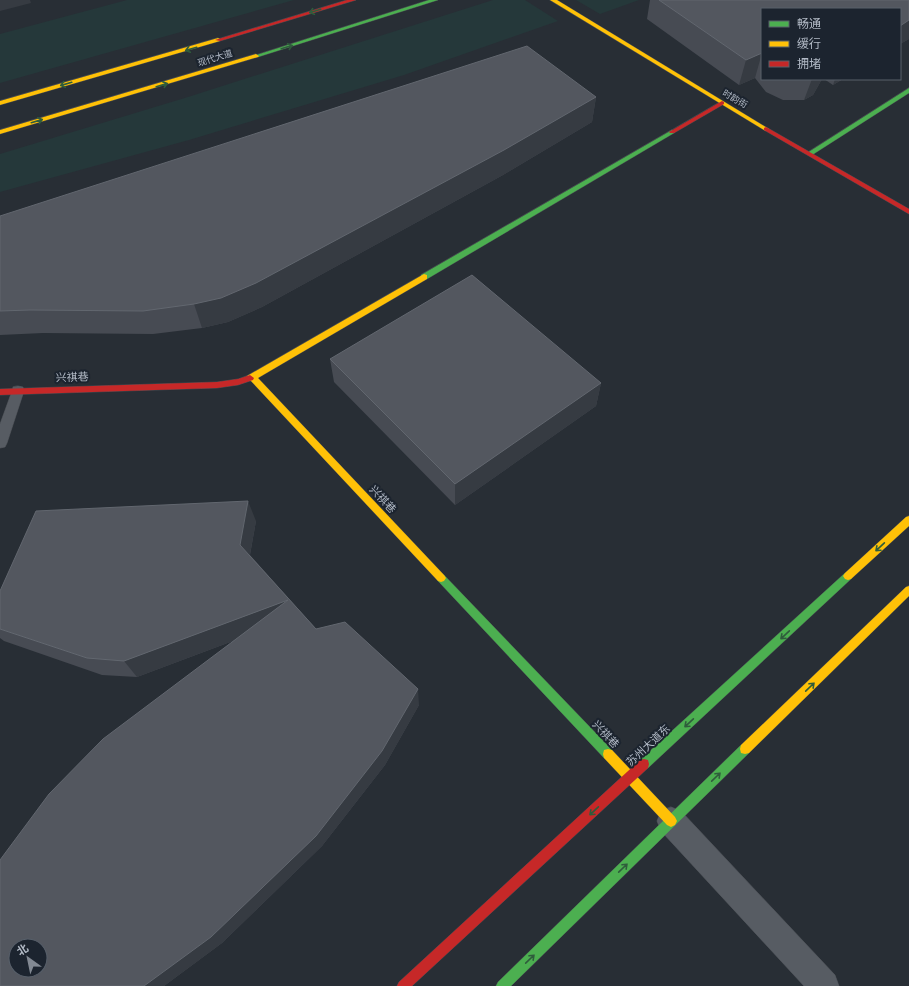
<svg xmlns="http://www.w3.org/2000/svg" width="909" height="986" viewBox="0 0 909 986" font-family="Quicksand,'Noto Sans SC',sans-serif">
<style>
.green{fill:#25383a}
.lines{fill:none;stroke-linecap:round;stroke-linejoin:round}
.lane-casing{stroke:#464a50;stroke-width:1}
.street-casing{stroke:#464a50;stroke-width:1}
.fast-casing{stroke:#464a50;stroke-width:1}
.slow-casing{stroke:#464a50;stroke-width:1}
.jam-casing{stroke:#464a50;stroke-width:1}
.lane{fill:#575c63;fill-rule:evenodd}
.street{fill:#575c63;fill-rule:evenodd}
.fast{fill:#4caf50;fill-rule:evenodd}
.slow{fill:#ffc107;fill-rule:evenodd}
.jam{fill:#c62828;fill-rule:evenodd}
.wall{fill:#474b53}
.shaded-wall{fill:#363b42}
.building{fill:#53575f;stroke:#62676f;fill-rule:evenodd}
.oneway{stroke:#2f5c3c}
.labels{text-anchor:middle;stroke-width:4;stroke-linejoin:round;paint-order:stroke}
.far-street-label{font-size:9px;fill:#b2bac6;stroke:#1c242f}
.street-label{font-size:11px;fill:#b2bac6;stroke:#1c242f}
</style>
<rect width="100%" height="100%" fill="#282e35"/>
<path class="green" d="M127 0H294L0 83V34Z
M493 0H525L558 21 404 75 189 140 0 192V154L188 97Z
M576 0H639L600 14Z"/>
<g class="lines">
<g class="lane-casing">
<path id="lane" d="M18 386 23 387 24 391 7 443 5 447 0 448V424L12 391 13 387Z"/>
</g>
<g class="street-casing">
<path id="street" d="M671 807 681 811 835 975 839 986H804L661 831 657 821 661 811Z"/>
</g>
<g class="fast-casing">
<path id="fast" d="M429 0H438L258 57 253 56Z
M909 88V93L812 155H810L807 153Z
M672 130 675 132 674 133 427 279H421V275Z
M848 572 851 573 853 576 851 579 648 768 644 769 640 768 639 764 640 760 845 573Z
M441 574 444 575 612 750 613 754 612 758 608 759 604 758 438 581 436 578 438 575Z
M745 744 749 745 750 749 749 753 511 986H496L498 982 741 745Z"/>
</g>
<g class="slow-casing">
<path id="slow" d="M550 0H557L769 129 766 131 764 130Z
M218 38 220 39V41L0 105V101Z
M256 54 259 56 258 57 0 134V130Z
M424 274 427 275V279L258 378 444 575 446 578 444 581 441 582 438 581 251 381 247 380 246 378 247 376Z
M909 516V526L851 579 848 580 845 579 843 576 845 573 906 517Z
M909 586V596L749 753 745 754 741 753 740 749 741 745 906 587Z
M608 749 612 750 675 817 677 821 675 825 671 827 667 825 604 758 603 754 604 750Z"/>
</g>
<g class="jam-casing">
<path id="jam" d="M347 0H356L220 41 215 40Z
M722 101 724 102V104L674 133H670L669 132Z
M766 127 909 209V214L764 130V128Z
M250 375 254 378 253 380 238 385 217 388 0 395V389L217 382 238 379Z
M644 759 648 760 649 764 648 768 412 986H397L399 982 640 760Z"/>
</g>
<use href="#lane" class="lane"/>
<use href="#street" class="street"/>
<use href="#fast" class="fast"/>
<use href="#slow" class="slow"/>
<use href="#jam" class="jam"/>
</g>
<path class="wall" d="M650 0H909V39L900 44V9H762V79H822L813 95 804 100H783L766 92 755 78 739 85 647 19Z
M824 79H843L833 85Z
M596 97 592 122 503 175 262 307 228 322 202 328 153 334 43 333 0 335V216Z
M330 359 601 383 596 406 455 505 334 382Z
M256 521 250 555 316 629 419 705 385 765 322 846 222 943 164 986H0L233 641 137 677 102 675 4 641 0 638V591Z"/>
<path class="shaded-wall" d="M0 0H30L31 3 0 11Z
M909 20V39L900 44V26Z
M762 53 755 78 739 85 746 60Z
M812 79H822L813 95 804 100Z
M835 79H843L833 85Z
M596 97 592 122 503 175 262 307 228 322 202 328 194 304Z
M601 383 596 406 455 505V484Z
M248 501 256 521 248 565 240 545Z
M288 600 294 618 137 677 124 661Z
M418 689 419 705 385 765 322 846 222 943 164 986H144Z"/>
<path class="building" d="M659 0H909V20L900 26V9H762V53L746 60Z
M527 46 596 97 504 150 256 283 221 298 194 304 143 311 30 310 0 311V216Z
M472 275 601 383 455 484 330 359Z
M248 501 240 545 316 629 345 622 418 689 382 751 316 836 211 937 144 986H0V860L49 794 103 739 288 600 124 661 87 658 0 629V591L36 511ZM16 946H40V970H16Z"/>
<defs><path id="oneway-shaft" d="M-6 0H5M1.5-3L5.5 0L1.5 3" fill="none" stroke-width="1.6" stroke-linecap="round" stroke-linejoin="round"/></defs>
<g class="oneway">
<use href="#oneway-shaft" transform="translate(315 11) rotate(163)"/>
<use href="#oneway-shaft" transform="translate(287 47) rotate(-17)"/>
<use href="#oneway-shaft" transform="translate(191 49) rotate(164)"/>
<use href="#oneway-shaft" transform="translate(66 84) rotate(164)"/>
<use href="#oneway-shaft" transform="translate(162 85) rotate(-16)"/>
<use href="#oneway-shaft" transform="translate(37 121) rotate(-16)"/>
<use href="#oneway-shaft" transform="translate(880 547) rotate(137)"/>
<use href="#oneway-shaft" transform="translate(785 635) rotate(137)"/>
<use href="#oneway-shaft" transform="translate(810 687) rotate(-44)"/>
<use href="#oneway-shaft" transform="translate(689 723) rotate(137)"/>
<use href="#oneway-shaft" transform="translate(716 777) rotate(-44)"/>
<use href="#oneway-shaft" transform="translate(594 811) rotate(137)"/>
<use href="#oneway-shaft" transform="translate(623 868) rotate(-44)"/>
<use href="#oneway-shaft" transform="translate(530 959) rotate(-44)"/>
</g>
<g class="labels">
<g class="far-street-label">
<text transform="translate(215 58) rotate(-17)" y="3">现代大道</text>
<text transform="translate(735 99) rotate(30)" y="3">时韵街</text>
</g>
<g class="street-label">
<text transform="translate(72 377) rotate(-2)" y="4">兴祺巷</text>
<text transform="translate(383 499) rotate(47)" y="4">兴祺巷</text>
<text transform="translate(606 734) rotate(47)" y="4">兴祺巷</text>
<text transform="translate(648 745) rotate(-43)" y="4">苏州大道东</text>
</g>
</g>
<rect x="761" y="8" width="140" height="72" fill="#1c242f" stroke="#58606b"/>
<rect x="769" y="21" width="20" height="6" fill="#4caf50" stroke="#58606b"/>
<text x="797" y="28" font-size="12" fill="#b2bac6">畅通</text>
<rect x="769" y="41" width="20" height="6" fill="#ffc107" stroke="#58606b"/>
<text x="797" y="48" font-size="12" fill="#b2bac6">缓行</text>
<rect x="769" y="61" width="20" height="6" fill="#c62828" stroke="#58606b"/>
<text x="797" y="68" font-size="12" fill="#b2bac6">拥堵</text>
<g transform="translate(28 958) rotate(327)"><circle r="19" fill="#1c242f" stroke="#58606b"/>
<path d="M0-3L7 15L0 10L-7 15Z" fill="#828993"/>
<text y="-6" font-size="11" font-weight="bold" text-anchor="middle" fill="#b2bac6">北</text>
</g>
</svg>
